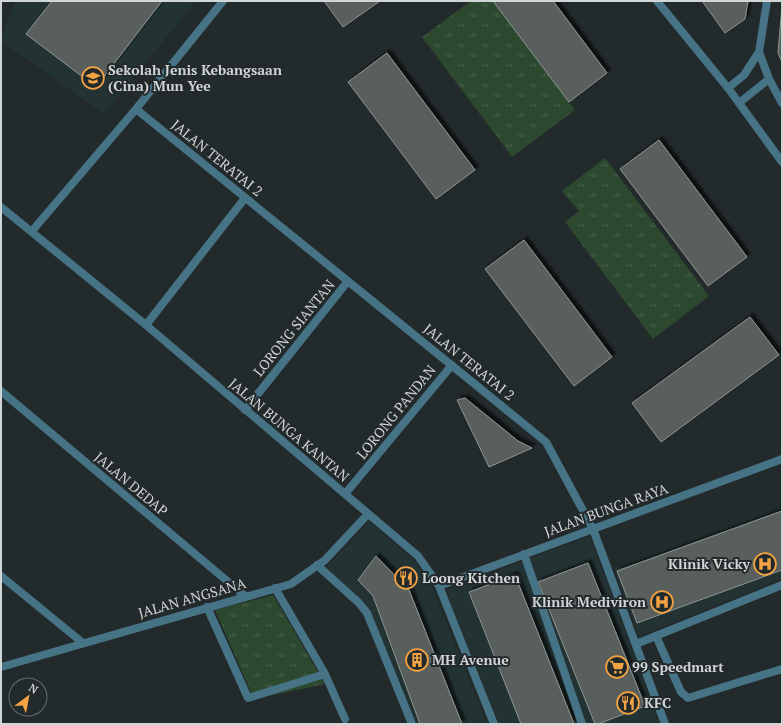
<svg xmlns="http://www.w3.org/2000/svg" width="783" height="725" viewBox="0 0 783 725" font-family="'PT Serif',serif">
<style>
.built{fill:#233334}
.park{fill:url(#park-tufts)}
.building{fill:#585f5d;stroke:#8d9592;filter:url(#shadow)}
.lines{fill:none;stroke-linecap:round;stroke-linejoin:round}
.lane{stroke:#467386;stroke-width:8}
.street{stroke:#467386;stroke-width:8}
.labels{text-anchor:middle;stroke-width:4;stroke-linejoin:round;paint-order:stroke}
.poi-label{font-size:14px;font-weight:bold;fill:#d0d5d5;stroke:#232a2b;text-anchor:start}
.street-label{font-size:14px;fill:#d0d5d5;stroke:#232a2b}
</style>
<defs>
<pattern id="park-tufts" width="24" height="20" patternUnits="userSpaceOnUse"><rect width="24" height="20" fill="#2c482f"/><path d="M3 7l-1-3M5 7V3M7 7l1-3M15 17l-1-3M17 17v-4M19 17l1-3" fill="none" stroke="#4a624c"/></pattern>
<filter id="shadow"><feDropShadow dx="3.5" dy="-3.5" stdDeviation="1" flood-color="#0009"/></filter>
</defs>
<rect width="100%" height="100%" fill="#232a2b"/>
<path class="built" d="M16 1H196L104 114 1 41V35Z
M782 507V579L639 636 614 568Z
M369 522 414 560 432 587 487 724H417L371 614 361 600 326 567Z
M590 536 659 724H499L446 590Z"/>
<path class="park" d="M471 1H494L575 110 512 157 422 37Z
M605 158 709 296 653 339 565 222 579 211 562 191Z
M273 595 325 684 254 699 215 610Z"/>
<path class="building" d="M52 1H162L96 87 26 34Z
M324 1H380L343 27Z
M493 1H553L607 73 569 102Z
M702 1H748L745 19 725 33Z
M782 6V62L778 53Z
M387 53 475 170 436 199 348 82Z
M659 140 747 257 708 286 620 169Z
M524 240 612 357 574 386 485 269Z
M750 317 779 355 661 442 632 403Z
M465 398 518 441 532 448 489 467 457 400Z
M782 511V570L637 623 617 571Z
M376 556 409 590 462 724H420L373 596 358 580Z
M588 563 645 706 598 724H595L538 582Z
M515 575 574 724H521L469 592Z"/>
<g class="lines">
<path class="lane" d="M767 1 759 52 769 79 782 103
M728 88 744 75 759 52
M739 103 769 79
M524 554 582 724
M317 565 359 603 367 613 412 724
M275 588 325 674 345 719
M207 607 248 698 325 674
M656 636 681 692 688 698 782 669"/>
<path class="street" d="M657 1 728 88 782 162
M136 109 546 442 593 529 665 724
M1 207 146 325 418 556 439 586 494 724
M32 231 136 109 223 1
M146 325 245 198
M1 391 245 596
M245 410 348 281
M345 494 452 365
M1 576 83 643
M439 586 782 459
M636 644 782 585
M1 667 291 584 325 560 368 514"/>
</g>
<defs>
<g id="school-ring" transform="scale(1.15)"><circle r="9.5" fill="#232a2b" stroke="#f4a344" stroke-width="1.5"/><path d="M0-5L7-2L0 1L-7-2ZM-4 1L0 2.5L4 1V4Q0 6-4 4Z" fill="#f4a344"/></g>
<g id="hospital-ring" transform="scale(1.15)"><circle r="9.5" fill="#232a2b" stroke="#f4a344" stroke-width="1.5"/><path d="M-5-5h3v3.5h4V-5h3V5h-3V1.5h-4V5h-3Z" fill="#f4a344"/></g>
<g id="restaurant-ring" transform="scale(1.15)"><circle r="9.5" fill="#232a2b" stroke="#f4a344" stroke-width="1.5"/><path d="M-5-6h1v4h1v-4h1v4h1v-4h1v5L-1.5 .5V6h-2V.5L-5-1ZM5-6V6H3V1.5H1.5Q1.5-4 5-6Z" fill="#f4a344"/></g>
<g id="building-ring" transform="scale(1.15)"><circle r="9.5" fill="#232a2b" stroke="#f4a344" stroke-width="1.5"/><path d="M-4-6H4V6H1V3H-1V6H-4ZM-2.5-4.3h1.7v1.8h-1.7ZM.8-4.3h1.7v1.8H.8ZM-2.5-1h1.7V.8h-1.7ZM.8-1h1.7V.8H.8Z" fill="#f4a344"/></g>
<g id="supermarket-ring" transform="scale(1.15)"><circle r="9.5" fill="#232a2b" stroke="#f4a344" stroke-width="1.5"/><path d="M-6-5.5h2.5l.6 2H6L4.5 2H-2.5L-4.4-4H-6ZM-1.5 3.2a1.3 1.3 0 1 0 .1 0ZM3 3.2a1.3 1.3 0 1 0 .1 0Z" fill="#f4a344"/></g>
</defs>
<g fill-rule="evenodd">
<use href="#school-ring" x="93" y="78"/>
<use href="#hospital-ring" x="765" y="564"/>
<use href="#restaurant-ring" x="406" y="578"/>
<use href="#hospital-ring" x="662" y="602"/>
<use href="#building-ring" x="417" y="660"/>
<use href="#supermarket-ring" x="617" y="667"/>
<use href="#restaurant-ring" x="628" y="703"/>
</g>
<g class="labels">
<g class="poi-label">
<text x="108" y="75">Sekolah Jenis Kebangsaan<tspan x="108" dy="16">(Cina) Mun Yee</tspan></text>
<text x="750" y="569" text-anchor="end">Klinik Vicky</text>
<text x="422" y="583">Loong Kitchen</text>
<text x="646" y="607" text-anchor="end">Klinik Mediviron</text>
<text x="432" y="665">MH Avenue</text>
<text x="632" y="672">99 Speedmart</text>
<text x="644" y="708">KFC</text>
</g>
<g class="street-label">
<text transform="translate(217 158) rotate(39)" y="5">JALAN TERATAI 2</text>
<text transform="translate(294 328) rotate(-51)" y="5">LORONG SIANTAN</text>
<text transform="translate(469 362) rotate(39)" y="5">JALAN TERATAI 2</text>
<text transform="translate(396 412) rotate(-51)" y="5">LORONG PANDAN</text>
<text transform="translate(289 430) rotate(40)" y="5">JALAN BUNGA KANTAN</text>
<text transform="translate(131 484) rotate(40)" y="5">JALAN DEDAP</text>
<text transform="translate(606 510) rotate(-20)" y="5">JALAN BUNGA RAYA</text>
<text transform="translate(192 598) rotate(-16)" y="5">JALAN ANGSANA</text>
</g>
</g>
<rect width="783" height="725" fill="none" stroke="#d0d5d5" stroke-width="4"/>
<g transform="translate(28 697) rotate(32)"><circle r="19" fill="#232a2b" stroke="#686e6f"/>
<path d="M0-3L7 15L0 10L-7 15Z" fill="#f4a344"/>
<text y="-6" font-size="11" font-weight="bold" text-anchor="middle" fill="#d0d5d5">N</text>
</g>
</svg>
